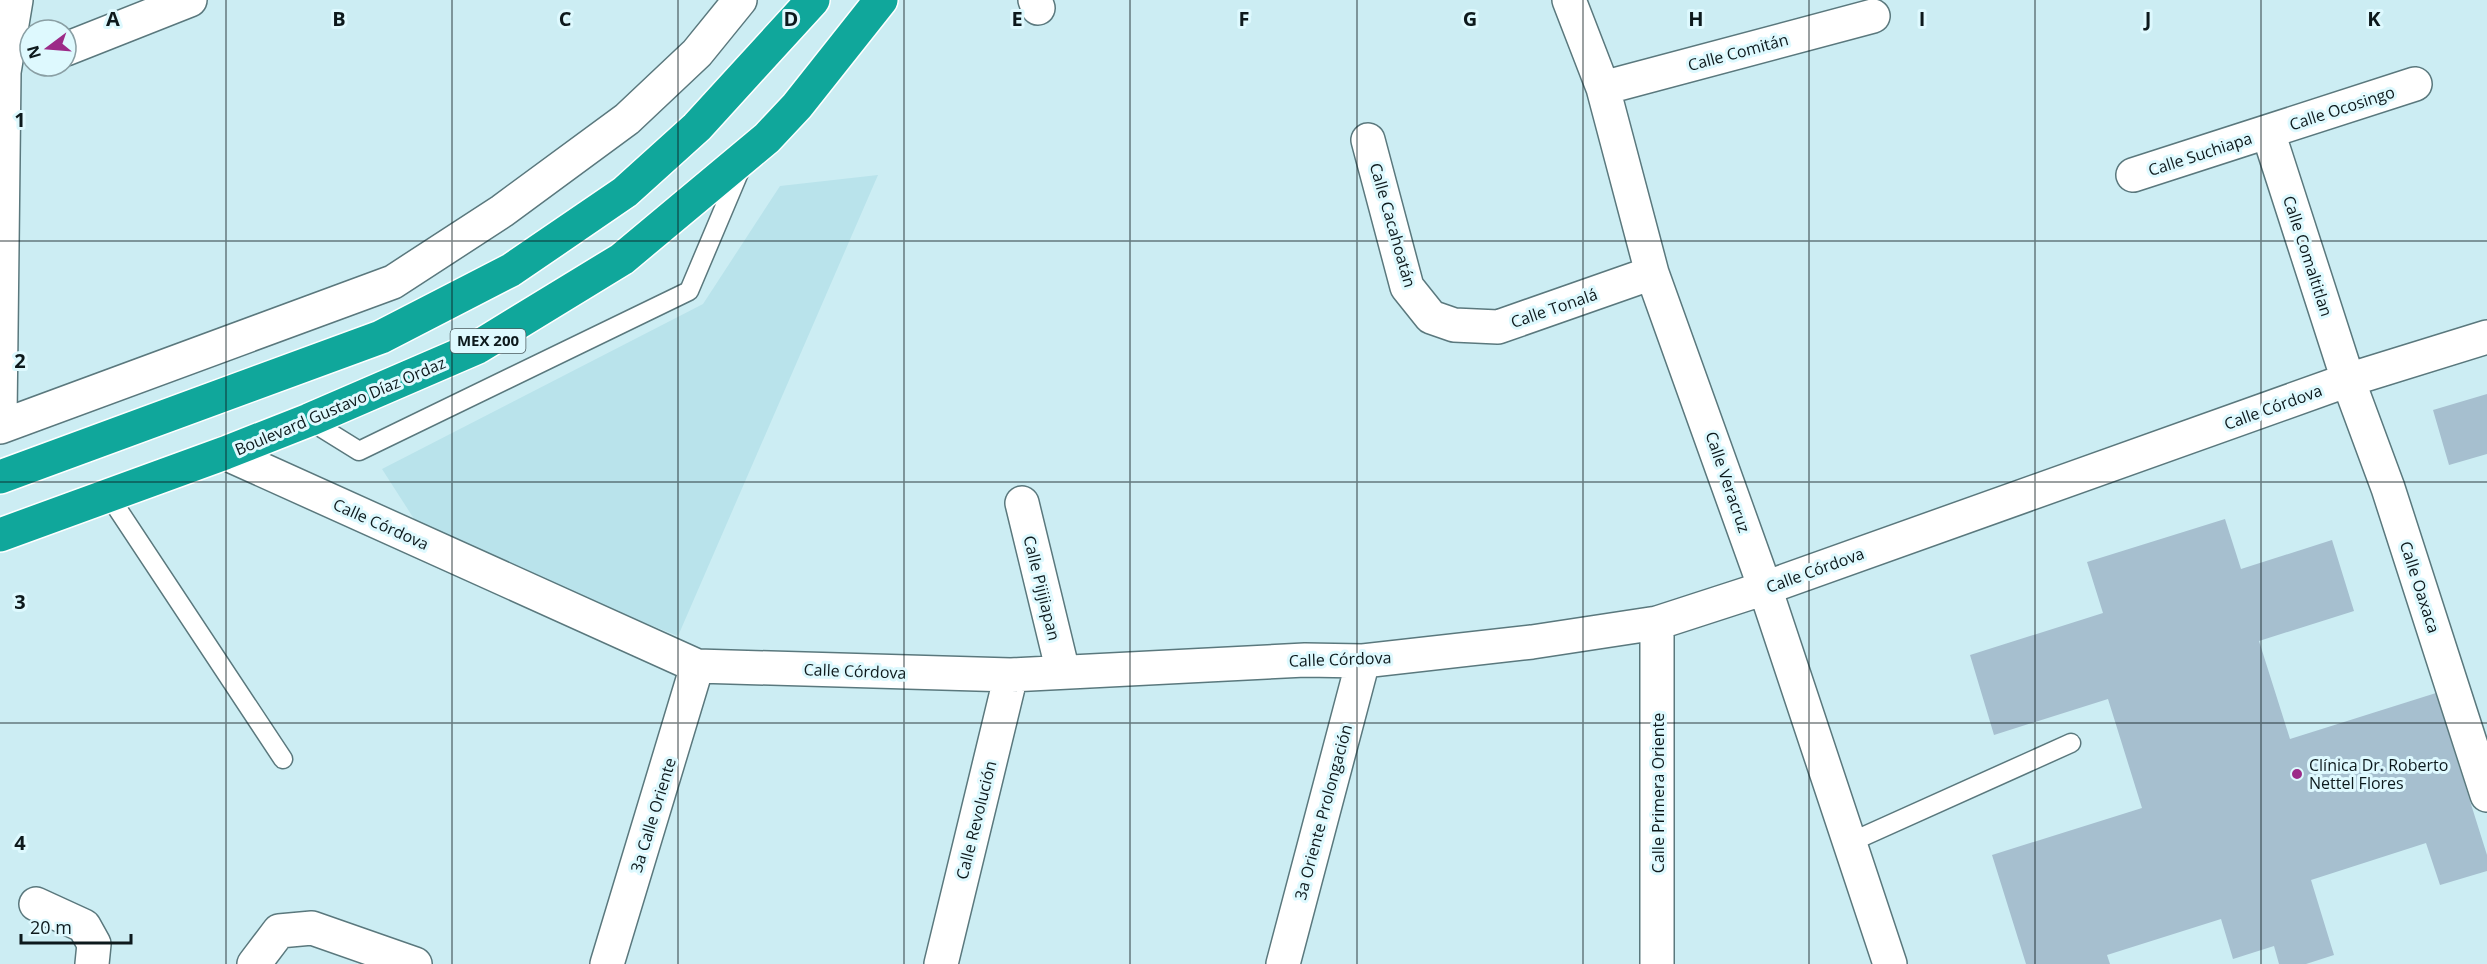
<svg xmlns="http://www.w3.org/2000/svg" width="2487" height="964" viewBox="0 0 2487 964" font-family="'Open Sans',sans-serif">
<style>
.built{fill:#b9e3eb}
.building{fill:#a6bfcf}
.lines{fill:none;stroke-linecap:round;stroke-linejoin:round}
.lane-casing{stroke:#5a787d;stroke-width:21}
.street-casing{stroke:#5a787d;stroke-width:36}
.highway-casing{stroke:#fff;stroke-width:36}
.lane{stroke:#fff;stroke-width:18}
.street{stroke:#fff;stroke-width:33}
.highway{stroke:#10a79b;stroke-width:33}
.grid{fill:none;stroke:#0d191c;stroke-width:1.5;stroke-opacity:0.55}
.poi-dot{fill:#9c2b88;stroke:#def9fe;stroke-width:2}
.labels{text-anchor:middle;stroke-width:6;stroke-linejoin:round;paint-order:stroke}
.shield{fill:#def9fe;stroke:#4c5c60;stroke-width:1.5}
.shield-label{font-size:15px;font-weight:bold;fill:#0d191c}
.street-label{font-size:16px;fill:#0d191c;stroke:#def9fe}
.poi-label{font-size:16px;fill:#0d191c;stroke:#def9fe;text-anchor:start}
.grid-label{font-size:20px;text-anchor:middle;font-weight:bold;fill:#0d191c;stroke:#def9fe;stroke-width:6;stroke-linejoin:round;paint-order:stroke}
</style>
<rect width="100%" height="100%" fill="#ccedf3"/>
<path class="built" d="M878 175 678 636 425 536 382 469 703 304 780 186Z"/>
<path class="building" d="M2487 394V454L2449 465 2433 410Z
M2225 519 2241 569 2332 540 2354 611 2259 641 2290 739 2436 693 2487 855V871L2440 885 2426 843 2311 880 2334 955 2306 964H2279L2274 946 2233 959 2221 919 2107 955 2110 964H2026L1992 855 2142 808 2108 699 1994 735 1970 655 2103 613 2087 562Z"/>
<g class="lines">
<g class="lane-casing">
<path id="lane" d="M309 420 359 451 689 291 741 168
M109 496 283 759
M1851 842 2071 743"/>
</g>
<g class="street-casing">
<path id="street" d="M1035 0 1038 8
M1569 0 1603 88 1652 273 1765 588 1890 964
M66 49 190 0
M1603 88 1873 16
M2268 132 2348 380 2388 488 2487 795
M1368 140 1407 287 1431 317 1454 325 1498 327 1652 273
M2133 175 2415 84
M0 418 4 72 16 0
M0 427 393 282 502 211 627 119 697 53 740 0
M225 453 697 666 1011 675 1305 660 1363 661 1532 642 1657 623 1765 588 2348 380 2487 337
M1022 503 1063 672
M36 904 84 926 94 944 92 964
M254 964 279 931 312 928 415 964
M607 964 697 666
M941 964 1011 675
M1283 964 1363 661
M1657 964V623"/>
</g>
<g class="highway-casing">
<path id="highway" d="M0 477 381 337 511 270 625 192 697 127 813 0
M0 535 225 453 309 420 478 347 622 259 767 138 797 106 881 0"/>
</g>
<use href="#lane" class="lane"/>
<use href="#street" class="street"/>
<use href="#highway" class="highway"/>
</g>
<path class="grid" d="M226 0V964M452 0V964M678 0V964M904 0V964M1130 0V964M1357 0V964M1583 0V964M1809 0V964M2035 0V964M2261 0V964M0 241H2487M0 482H2487M0 723H2487"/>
<circle class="poi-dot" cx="2297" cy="774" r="6"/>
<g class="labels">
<rect class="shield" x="450.5" y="329" width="75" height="24" rx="4.5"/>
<g class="shield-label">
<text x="488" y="346">MEX 200</text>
</g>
<g class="street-label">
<text transform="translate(1738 52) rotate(-15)" y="6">Calle Comitán</text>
<text transform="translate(2342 108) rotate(-18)" y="6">Calle Ocosingo</text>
<text transform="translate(2200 154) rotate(-18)" y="6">Calle Suchiapa</text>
<text transform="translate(1393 225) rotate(74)" y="6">Calle Cacahoatán</text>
<text transform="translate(2308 256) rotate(72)" y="6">Calle Comaltitlan</text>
<text transform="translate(1554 308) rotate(-19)" y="6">Calle Tonalá</text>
<text transform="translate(340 406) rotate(-23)" y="6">Boulevard Gustavo Díaz Ordaz</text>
<text transform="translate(2273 407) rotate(-20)" y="6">Calle Córdova</text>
<text transform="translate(1728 482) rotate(71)" y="6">Calle Veracruz</text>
<text transform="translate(381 524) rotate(24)" y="6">Calle Córdova</text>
<text transform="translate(1815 570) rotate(-20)" y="6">Calle Córdova</text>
<text transform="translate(2420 587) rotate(72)" y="6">Calle Oaxaca</text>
<text transform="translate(1042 588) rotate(76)" y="6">Calle Pijijiapan</text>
<text transform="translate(1340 659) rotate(-2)" y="6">Calle Córdova</text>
<text transform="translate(855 671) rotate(2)" y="6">Calle Córdova</text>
<text transform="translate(1658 793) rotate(-90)" y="6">Calle Primera Oriente</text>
<text transform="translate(1323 812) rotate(-75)" y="6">3a Oriente Prolongación</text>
<text transform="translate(653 815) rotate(-73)" y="6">3a Calle Oriente</text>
<text transform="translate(976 820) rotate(-76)" y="6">Calle Revolución</text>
</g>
<g class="poi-label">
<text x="2309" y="771">Clínica Dr. Roberto<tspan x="2309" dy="18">Nettel Flores</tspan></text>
</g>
</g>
<g class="grid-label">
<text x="113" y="26">A</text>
<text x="339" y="26">B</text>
<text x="565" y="26">C</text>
<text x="791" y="26">D</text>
<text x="1017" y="26">E</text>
<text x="1244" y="26">F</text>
<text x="1470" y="26">G</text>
<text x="1696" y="26">H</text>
<text x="1922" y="26">I</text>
<text x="2148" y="26">J</text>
<text x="2374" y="26">K</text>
<text x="20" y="127">1</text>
<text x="20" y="368">2</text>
<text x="20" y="609">3</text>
<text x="20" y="850">4</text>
</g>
<g transform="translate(48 48) rotate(254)"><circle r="28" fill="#def9fe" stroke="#8a9fa4" stroke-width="1.5"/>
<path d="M0-4.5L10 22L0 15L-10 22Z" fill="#9c2b88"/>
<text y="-9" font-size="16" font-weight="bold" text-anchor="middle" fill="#0d191c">N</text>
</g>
<path d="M21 934v9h110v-9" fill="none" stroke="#0d191c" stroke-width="3"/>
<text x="30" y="934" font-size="18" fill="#0d191c" stroke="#def9fe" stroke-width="4.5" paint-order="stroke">20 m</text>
</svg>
